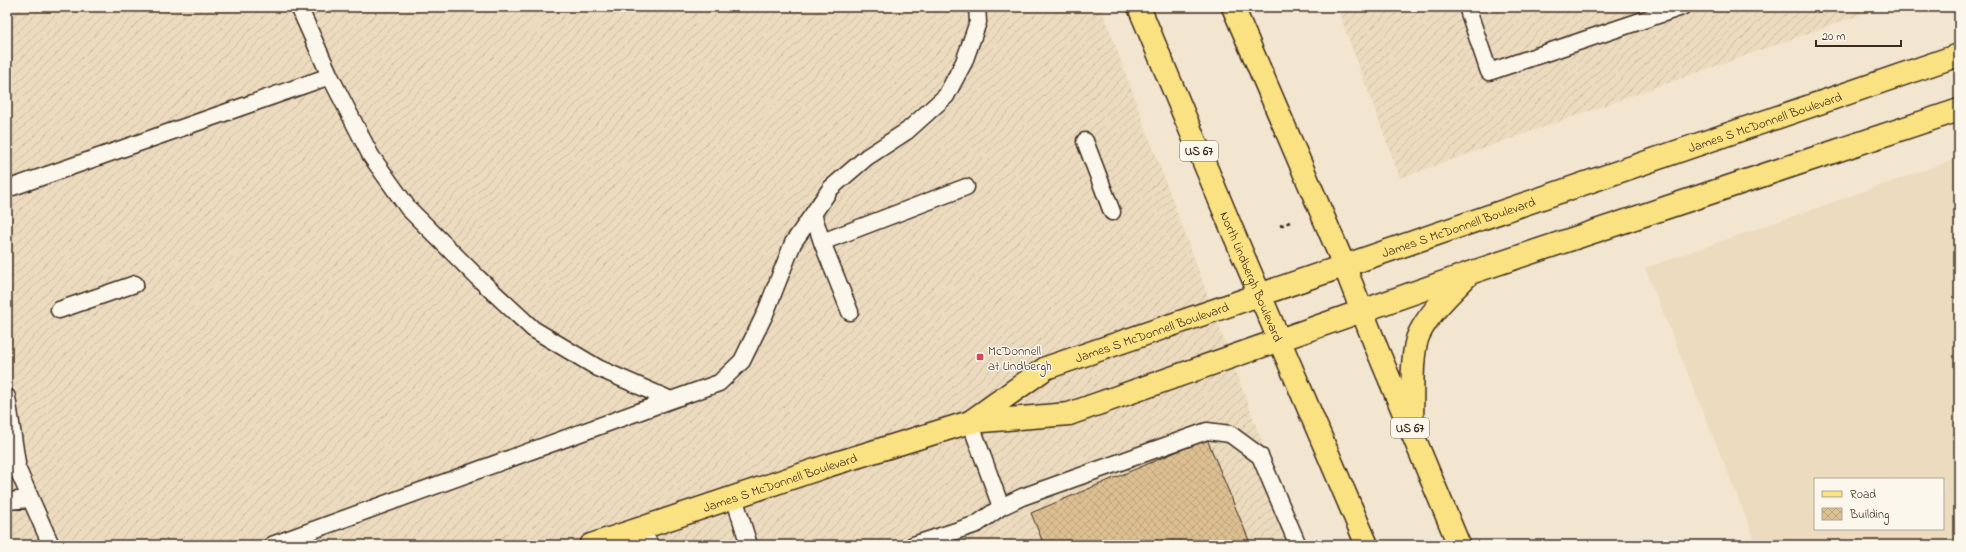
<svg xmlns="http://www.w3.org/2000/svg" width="1966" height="552" viewBox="0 0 1966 552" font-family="'Indie Flower',sans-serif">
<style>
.built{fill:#ecdbbe;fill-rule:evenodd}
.industrial{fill:url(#industrial-furrows)}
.building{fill:url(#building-cross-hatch);stroke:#3b2a1e}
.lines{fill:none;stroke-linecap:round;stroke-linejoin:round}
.lane-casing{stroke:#3b2a1e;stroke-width:19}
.primary-casing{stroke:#3b2a1e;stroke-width:25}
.highway-casing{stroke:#3b2a1e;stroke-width:25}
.path{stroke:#3b2a1e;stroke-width:2.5;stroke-dasharray:4 3;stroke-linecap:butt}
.lane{stroke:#fbf7ec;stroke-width:16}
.primary{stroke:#fae181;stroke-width:22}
.highway{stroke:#fae181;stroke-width:22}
.poi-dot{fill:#d1495b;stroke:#fbf7ec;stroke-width:1.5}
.labels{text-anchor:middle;stroke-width:3;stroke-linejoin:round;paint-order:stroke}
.shield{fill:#fbf7ec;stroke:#75685c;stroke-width:1}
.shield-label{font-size:12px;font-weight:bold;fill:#3b2a1e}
.street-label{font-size:13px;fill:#3b2a1e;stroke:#fbf7ec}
.poi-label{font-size:13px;fill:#3b2a1e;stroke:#fbf7ec;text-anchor:start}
</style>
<defs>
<pattern id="industrial-furrows" width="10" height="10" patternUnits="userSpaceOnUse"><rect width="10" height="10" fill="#ecdbbe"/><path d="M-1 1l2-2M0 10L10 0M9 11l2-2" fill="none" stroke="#cbbca3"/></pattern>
<pattern id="building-cross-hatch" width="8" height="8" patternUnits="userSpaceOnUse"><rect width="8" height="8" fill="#ddc091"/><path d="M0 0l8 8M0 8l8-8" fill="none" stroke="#bfa57d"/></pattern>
</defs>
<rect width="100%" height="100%" fill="#f2e6d1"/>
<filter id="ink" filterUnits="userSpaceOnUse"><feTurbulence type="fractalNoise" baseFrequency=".025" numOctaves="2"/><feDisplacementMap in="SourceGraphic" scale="8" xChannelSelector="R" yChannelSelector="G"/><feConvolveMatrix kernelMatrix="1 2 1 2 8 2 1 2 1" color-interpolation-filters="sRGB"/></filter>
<g filter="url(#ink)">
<path class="built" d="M1959 158V545H1757L1645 268ZM1815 479H1943V529H1815Z"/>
<path class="industrial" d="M7 7H1101L1269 461 1304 545H7Z
M1337 7H1882L1400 178Z"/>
<path class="building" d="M1207 439 1251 545H1044L1031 513Z"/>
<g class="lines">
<g class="lane-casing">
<path id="lane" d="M299 7 330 76 371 156 408 208 478 278 533 329 598 368 671 400 719 383 742 361 765 314 793 243 831 188 867 157 907 131 946 96 964 62 978 22 977 7
M1467 7 1489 72 1682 7
M1085 141 1112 212
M7 189 330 76
M813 214 822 242 850 312
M822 242 966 187
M59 310 135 284
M7 397 17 463
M7 450 18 470 51 545
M734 497 749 545
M7 501 30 499
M1001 507 1022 497 1207 431 1230 434 1260 456 1298 545
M641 528 650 545
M272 545 671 400
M913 545 977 524 1001 507 970 422"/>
</g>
<g class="primary-casing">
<g id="primary">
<path id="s1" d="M970 422 1046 368 1959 55"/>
<path id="s2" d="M591 545 830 465 970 422 1069 414 1470 273 1959 110"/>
</g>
</g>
<g class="highway-casing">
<g id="highway">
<path id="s3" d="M1139 7 1233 232 1367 545"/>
<path d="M1233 7 1344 265 1377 349 1459 545"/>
<path d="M1412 425C1413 402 1410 353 1419 334 1431 310 1452 292 1470 273"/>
</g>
</g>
<path class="path" d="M1280 226 1290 222"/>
<use href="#lane" class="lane"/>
<use href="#primary" class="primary"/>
<use href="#highway" class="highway"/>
</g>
</g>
<rect class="poi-dot" x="976" y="353" width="8" height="8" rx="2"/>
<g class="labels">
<g class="shield">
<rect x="1180" y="141" width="38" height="20" rx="3"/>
<rect x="1391" y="418" width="38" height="20" rx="3"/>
</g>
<g class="shield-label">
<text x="1199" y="155">US 67</text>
<text x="1410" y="432">US 67</text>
</g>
<g class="street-label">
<text dy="5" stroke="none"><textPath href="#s1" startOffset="853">James S McDonnell Boulevard</textPath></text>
<text dy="5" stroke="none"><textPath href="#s1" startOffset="529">James S McDonnell Boulevard</textPath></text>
<text dy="5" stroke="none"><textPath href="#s3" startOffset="292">North Lindbergh Boulevard</textPath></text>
<text dy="5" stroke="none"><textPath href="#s1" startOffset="205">James S McDonnell Boulevard</textPath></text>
<text dy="5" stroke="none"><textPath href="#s2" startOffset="199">James S McDonnell Boulevard</textPath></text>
</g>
<g class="poi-label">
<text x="988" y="355">McDonnell<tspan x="988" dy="15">at Lindbergh</tspan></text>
</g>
</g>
<rect width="1966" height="552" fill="none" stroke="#fbf7ec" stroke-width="24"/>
<rect x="12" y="12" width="1942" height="528" fill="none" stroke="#3b2a1e" stroke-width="1.5" filter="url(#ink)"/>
<rect x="1814" y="478" width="130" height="52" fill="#fbf7ec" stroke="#aea59a"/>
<rect x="1822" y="491" width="20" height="6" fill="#fae181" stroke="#aea59a"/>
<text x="1850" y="498" font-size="12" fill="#3b2a1e">Road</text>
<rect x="1822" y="508" width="20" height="12" fill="url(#building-cross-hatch)" stroke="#aea59a"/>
<text x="1850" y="518" font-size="12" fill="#3b2a1e">Building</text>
<path d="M1816 40v6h85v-6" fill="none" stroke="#3b2a1e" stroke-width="2"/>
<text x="1822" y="40" font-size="12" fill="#3b2a1e" stroke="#fbf7ec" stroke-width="3" paint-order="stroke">20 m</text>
</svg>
